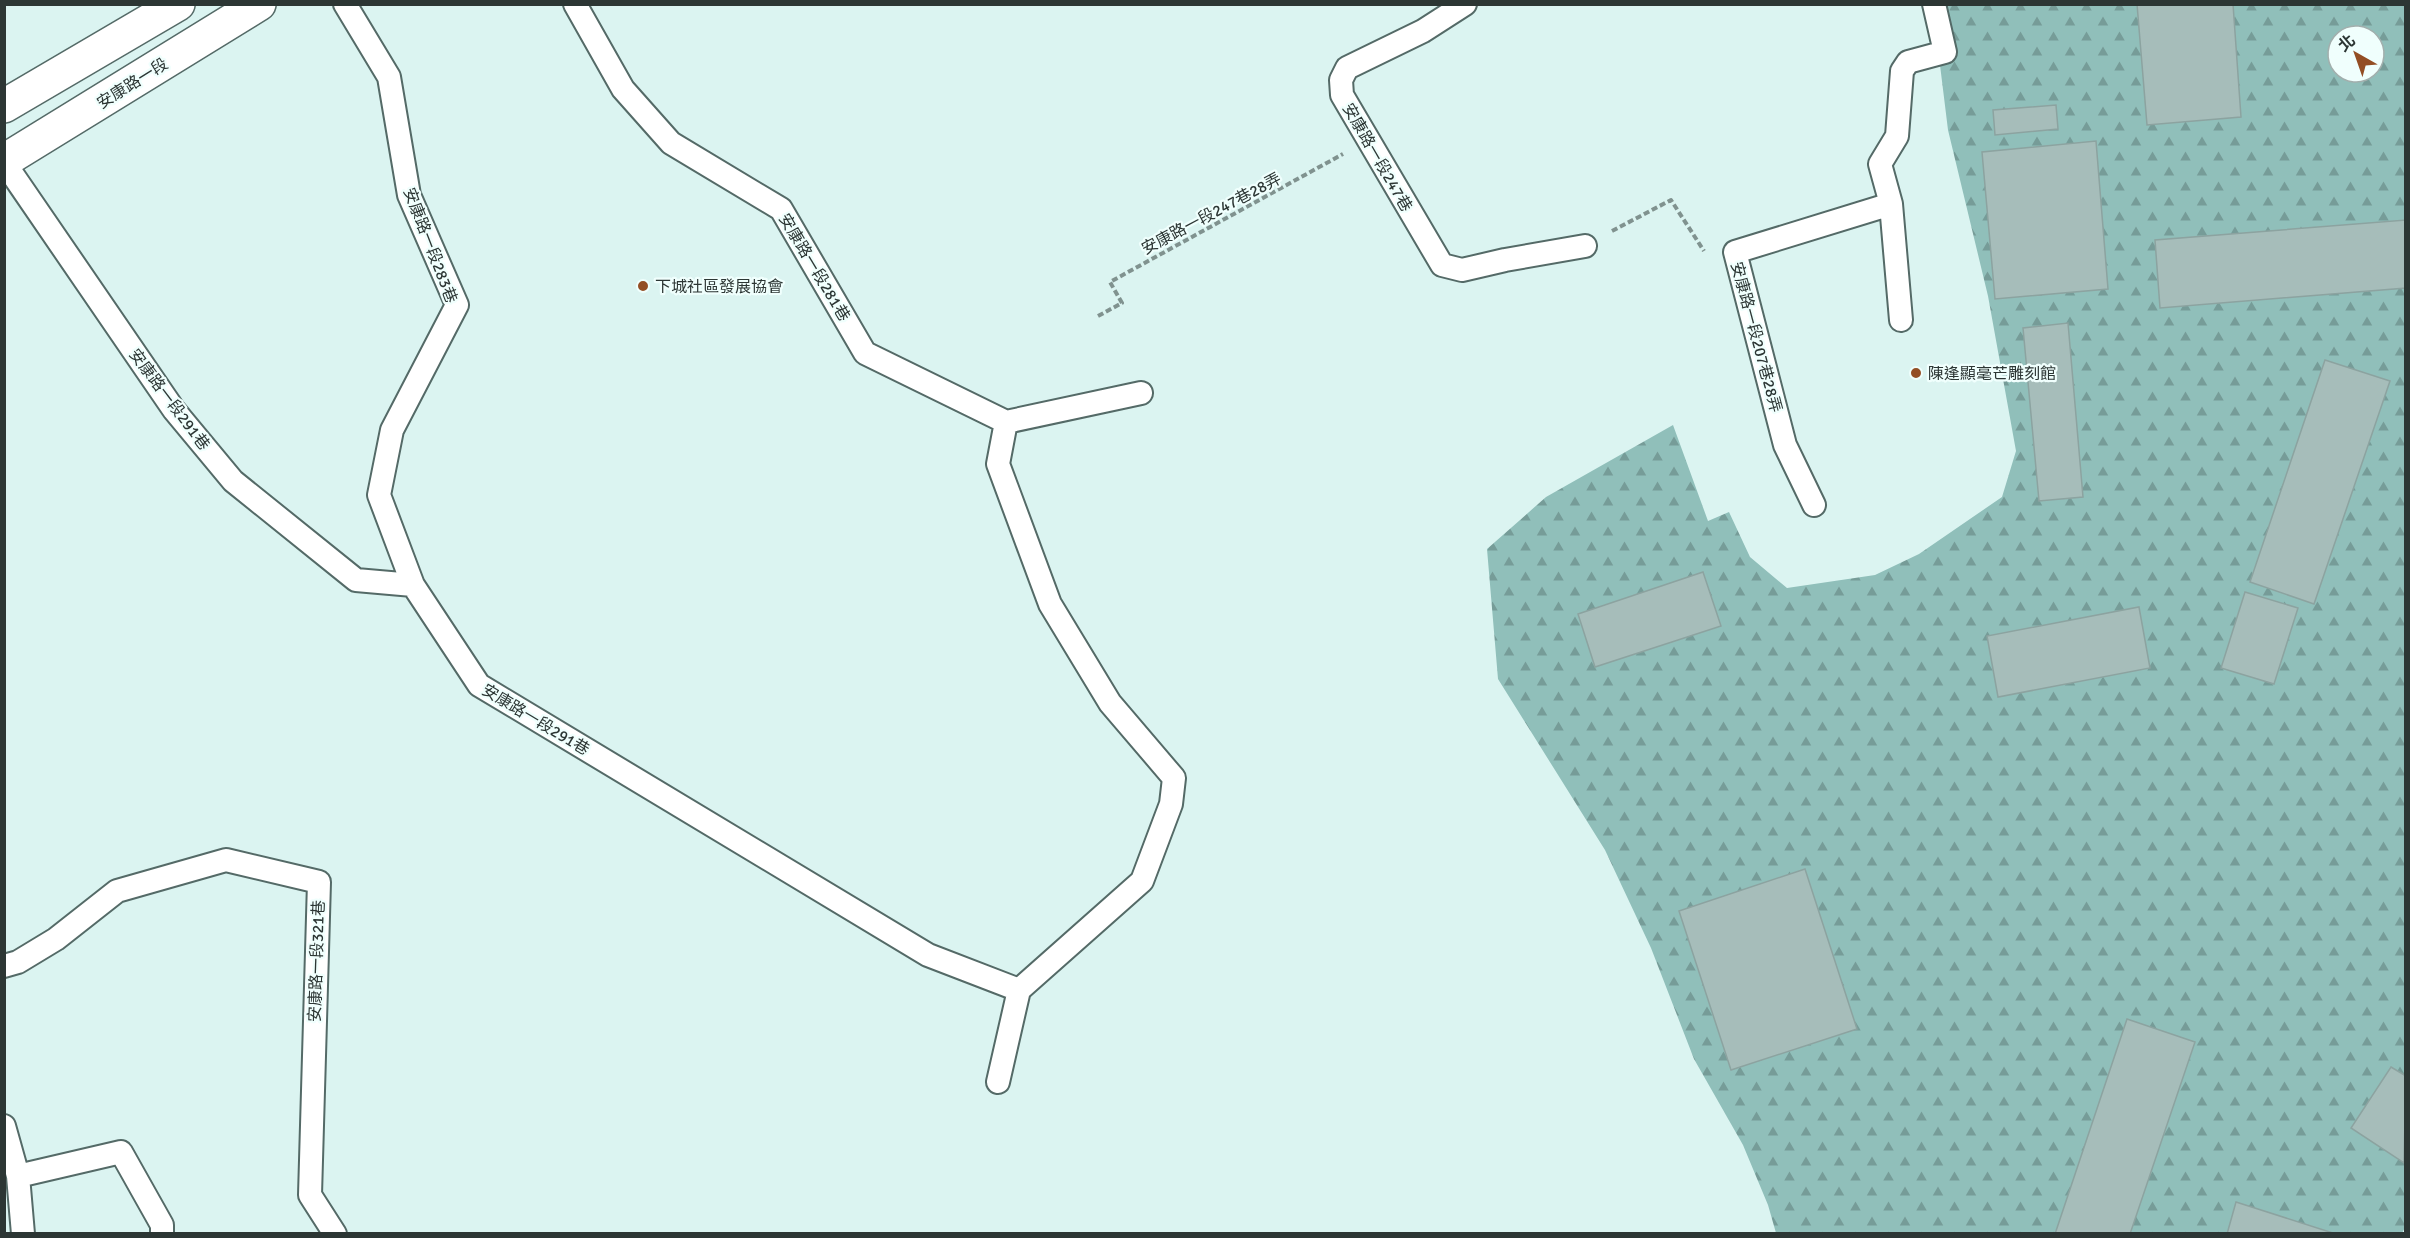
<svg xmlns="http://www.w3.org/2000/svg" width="2410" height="1238" viewBox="0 0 2410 1238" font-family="Signika,'Noto Sans TC',sans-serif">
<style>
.forest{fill:url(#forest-firs);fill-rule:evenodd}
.building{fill:#a6bdba;stroke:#8ca3a0;stroke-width:1.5}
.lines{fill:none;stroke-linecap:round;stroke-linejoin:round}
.lane-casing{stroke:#546a67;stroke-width:26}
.secondary-casing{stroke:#546a67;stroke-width:36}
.path{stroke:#80928f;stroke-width:4;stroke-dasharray:6 3;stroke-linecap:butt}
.lane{stroke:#fff;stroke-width:22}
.secondary{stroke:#fff;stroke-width:33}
.poi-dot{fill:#934e24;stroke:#f0fffd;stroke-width:2}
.labels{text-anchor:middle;stroke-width:4.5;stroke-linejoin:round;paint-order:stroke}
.street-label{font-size:16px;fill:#2c3634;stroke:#f0fffd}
.poi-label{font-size:16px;fill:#2c3634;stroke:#f0fffd;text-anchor:start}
</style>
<defs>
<pattern id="forest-firs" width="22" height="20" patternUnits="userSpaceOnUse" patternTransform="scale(1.5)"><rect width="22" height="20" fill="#90bfba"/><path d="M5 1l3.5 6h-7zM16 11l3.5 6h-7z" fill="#769c98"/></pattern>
</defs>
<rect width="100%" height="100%" fill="#dbf4f1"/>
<path class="forest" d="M1941 5H2405L2406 1226 2402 1233H1776L1768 1205 1743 1145 1694 1059 1651 948 1605 850 1498 679 1487 549 1546 497 1673 425 1708 521 1729 512 1750 557 1787 588 1875 575 1919 554 2002 497 2016 451 1988 296 1948 130 1940 65 1948 64ZM2338 36H2374V72H2338Z"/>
<path class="building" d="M2137 4H2233L2241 117 2147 125Z
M2056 105 2058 129 1995 135 1993 110Z
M2096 141 2108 289 1995 299 1982 152Z
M2406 220V288L2160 308 2155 240Z
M2068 323 2083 497 2039 501 2023 328Z
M2325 360 2390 381 2314 604 2250 582Z
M1703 572 1721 626 1595 667 1578 614Z
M2245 592 2298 608 2274 684 2221 668Z
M2139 607 2150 668 1998 697 1987 636Z
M1805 869 1857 1029 1731 1070 1679 911Z
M2127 1019 2195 1042 2130 1234H2055Z
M2391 1067 2406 1076 2404 1163 2351 1128Z
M2236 1202 2336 1234H2227Z"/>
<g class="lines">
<g class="lane-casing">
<path id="lane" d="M345 4 389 77 409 195 457 305 392 430 379 495 413 585
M575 4 623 89 671 143 781 209 865 353 1006 422
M1465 4 1423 31 1347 68 1341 80 1342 95 1442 265 1462 270 1505 260 1585 246
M4 162 174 410 233 481 356 580 413 585 479 685 928 955 1019 990 998 1082
M1901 320 1891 204 1880 164 1897 136 1902 71 1908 62 1945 52 1934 4
M1006 422 998 464 1050 604 1110 703 1174 778 1171 804 1142 881 1019 990
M1006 422 1141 393
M1814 505 1785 445 1735 252 1891 204
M4 966 18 962 56 939 117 891 226 860 319 882 310 1195 335 1234
M4 1126 18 1176 23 1234
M18 1176 121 1152 162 1225V1234"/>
</g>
<g class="secondary-casing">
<path id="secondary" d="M4 106 178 4
M4 161 259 4"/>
</g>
<path class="path" d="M1612 231 1671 200 1704 251
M1098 316 1122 303 1110 282 1343 154"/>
<use href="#lane" class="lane"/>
<use href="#secondary" class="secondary"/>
</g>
<g class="poi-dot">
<circle cx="643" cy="286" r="6"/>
<circle cx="1916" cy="373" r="6"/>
</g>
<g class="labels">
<g class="street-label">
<text transform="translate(132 83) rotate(-32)" y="6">安康路一段</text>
<text transform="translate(1378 157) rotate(60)" y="6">安康路一段247巷</text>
<text transform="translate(1211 213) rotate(-28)" y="6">安康路一段247巷28弄</text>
<text transform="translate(431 245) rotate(69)" y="6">安康路一段283巷</text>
<text transform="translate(815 267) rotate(59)" y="6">安康路一段281巷</text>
<text transform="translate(1757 337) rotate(75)" y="6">安康路一段207巷28弄</text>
<text transform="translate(170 399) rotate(53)" y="6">安康路一段291巷</text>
<text transform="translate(536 719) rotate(31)" y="6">安康路一段291巷</text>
<text transform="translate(316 961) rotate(-88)" y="6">安康路一段321巷</text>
</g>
<g class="poi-label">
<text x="655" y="292">下城社區發展協會</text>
<text x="1928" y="379">陳逢顯毫芒雕刻館</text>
</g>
</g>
<rect width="2410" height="1238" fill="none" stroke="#2c3634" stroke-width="12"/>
<g transform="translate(2356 54) rotate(320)"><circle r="28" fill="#f0fffd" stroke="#a2afad" stroke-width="1.5"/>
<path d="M0-4.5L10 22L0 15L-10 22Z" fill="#934e24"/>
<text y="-9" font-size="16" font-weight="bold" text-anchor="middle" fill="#2c3634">北</text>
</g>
</svg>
